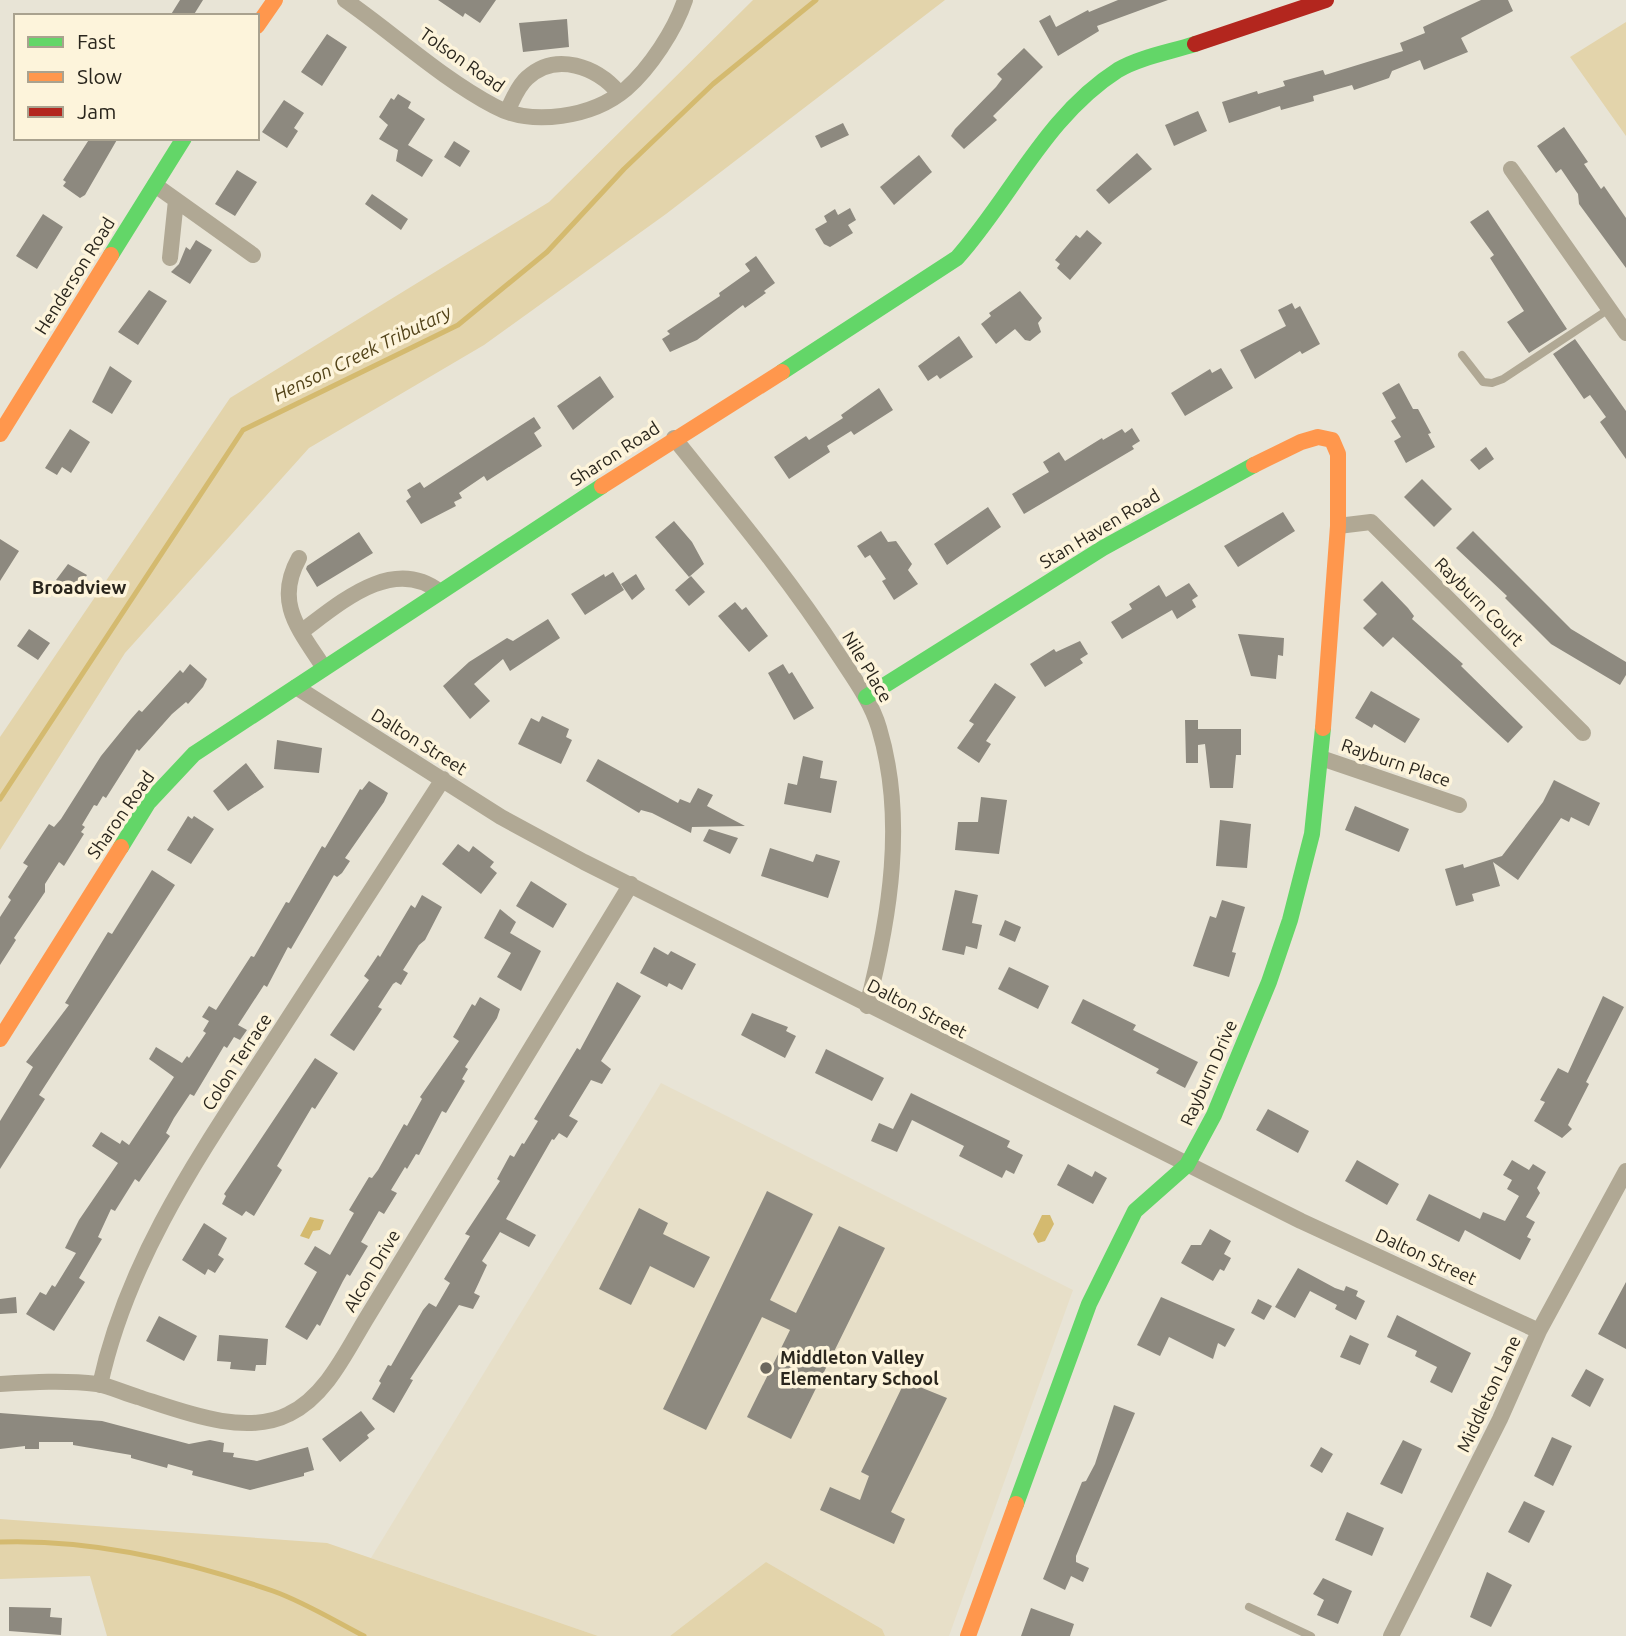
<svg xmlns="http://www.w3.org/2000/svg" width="1626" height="1636" viewBox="0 0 1626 1636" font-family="Ubuntu,sans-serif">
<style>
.built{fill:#e7dfc8}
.green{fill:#e3d4ab}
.water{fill:#d4ba6f}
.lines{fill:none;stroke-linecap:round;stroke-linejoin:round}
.stream{stroke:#d4ba6f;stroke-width:5}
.building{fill:#8d897f}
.lane{stroke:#b0a894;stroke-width:8}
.street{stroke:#b0a894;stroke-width:16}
.fast{stroke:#63d668;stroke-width:16}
.slow{stroke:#ff974d;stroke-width:16}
.jam{stroke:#b3261e;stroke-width:16}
.poi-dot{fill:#6c685e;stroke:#fdf4db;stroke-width:2.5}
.labels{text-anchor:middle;stroke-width:7;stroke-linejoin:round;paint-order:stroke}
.street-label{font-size:18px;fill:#2a261d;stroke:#fdf4db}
.poi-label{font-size:18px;font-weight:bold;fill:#2a261d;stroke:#fdf4db;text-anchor:start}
.water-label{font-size:19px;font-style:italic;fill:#524319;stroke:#fdf4db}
.neighbourhood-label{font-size:19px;font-weight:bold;fill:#2a261d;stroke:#fdf4db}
</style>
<rect width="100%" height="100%" fill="#e8e4d6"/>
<path class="built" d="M661 1083 1073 1290 949 1636H885L882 1629 766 1562 670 1636H598L371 1558Z"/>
<path class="green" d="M753 0H945L666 214 484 345 309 448 125 653 0 850V737L230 398 549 202Z
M1626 22V136L1570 57Z
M0 1519 327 1543 598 1636H107L90 1576 0 1579Z
M766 1562 882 1629 885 1636H670Z"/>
<path class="water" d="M1042 1215H1050L1054 1224 1045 1241 1038 1243 1033 1234Z
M310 1217 324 1220 320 1230 313 1231 309 1239 300 1236Z"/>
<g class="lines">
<path class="stream" d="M0 799 243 430 458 325 547 252 624 169 713 84 816 0
M0 1542C91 1539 187 1561 273 1591 304 1602 335 1621 364 1636"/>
</g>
<path class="building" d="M180 0H203L193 16H170Z
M438 0H496L480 23 465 13 463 17Z
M1118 0H1168L1097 26 1099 31 1058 56 1039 21 1050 15 1056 27 1088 10 1089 12Z
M1481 0H1508L1513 11 1461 38 1468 52 1424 70 1420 60 1392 71 1389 78 1354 90 1352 85 1313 96 1314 101 1281 110 1280 106 1229 123 1222 102 1257 91 1258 94 1285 86 1283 81 1323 70 1325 75 1403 51 1400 43 1425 33 1423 27Z
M567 19 569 47 523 52 519 23Z
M327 34 347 47 322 86 301 72Z
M1024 48 1043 67 993 116 997 120 964 149 951 136 955 129 996 87 1002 79 997 74Z
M398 94 411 102 408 108 425 119 408 145 433 160 422 177 396 161 398 150 379 139 388 125 379 117 391 98 394 100Z
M284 100 304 113 294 128 298 131 287 148 262 132Z
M1198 111 1207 131 1174 146 1165 125Z
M843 123 849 135 821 148 815 136Z
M1564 127 1588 162 1584 164 1601 189 1604 186 1626 218V268L1579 204 1578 194 1561 169 1556 173 1537 146Z
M90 138H118L85 195 80 198 63 186 66 182 63 180Z
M454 141 470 151 460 167 444 157Z
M1137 153 1152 169 1109 204 1096 190Z
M919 155 932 172 894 205 880 187Z
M237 170 257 182 235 216 215 204Z
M372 194 408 219 401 230 365 204Z
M850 208 856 220 848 225 853 233 830 247 824 244 815 229 827 222 824 216 835 209 838 215Z
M1488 210 1567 329 1529 353 1507 322 1524 311 1490 258 1494 255 1470 222Z
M43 214 63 227 37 269 16 256Z
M1087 230 1102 243 1070 280 1057 268 1060 264 1055 260 1076 235 1080 238Z
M196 240 212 250 190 284 171 272 179 264 186 247 190 250Z
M756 256 775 283 764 291 766 293 745 308 743 305 697 340 670 352 662 339 670 334 667 331 720 296 719 293 750 271 745 264Z
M149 290 167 301 138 345 118 332Z
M1020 291 1042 318 1038 323 1041 332 1030 341 1025 340 1015 329 996 344 981 324 991 316 989 313Z
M1292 303 1295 309 1300 306 1320 344 1302 354 1300 351 1255 379 1240 350 1286 326 1278 310Z
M959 336 973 357 940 379 937 375 928 381 918 366Z
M1575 339 1626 411V459L1600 422 1606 417 1590 395 1584 399 1553 354Z
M110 366 132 381 112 414 92 402Z
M1221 368 1233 388 1185 416 1171 393 1210 369 1212 373Z
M600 376 614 397 573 430 557 406Z
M1399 383 1413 409H1418L1431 433 1428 434 1435 447 1406 463 1394 441 1401 437 1391 421 1396 418 1382 393Z
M879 388 893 410 854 435 851 431 827 446 830 452 789 479 774 457 806 436 809 440 843 418 841 415Z
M534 417 541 428 534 433 542 446 487 481 484 476 459 493 462 498 454 502 456 506 421 524 406 501 411 497 407 490 420 482 424 488Z
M1132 428 1140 441 1132 446 1134 449 1024 514 1012 494 1049 472 1043 462 1059 452 1065 461 1102 438 1103 440 1122 429 1125 433Z
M70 429 90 442 71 473 62 467 57 475 45 468Z
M1486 447 1494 459 1479 470 1470 460Z
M1422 479 1452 509 1434 527 1404 497Z
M988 507 1001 527 947 565 934 544Z
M1283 512 1295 531 1238 567 1224 546Z
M674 521 692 542 704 564 689 577 655 537Z
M881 531 888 542 896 541 912 564 908 570 918 584 894 600 882 581 886 579 870 555 865 558 857 546Z
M1473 531 1571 629 1626 662V675L1620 685 1551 644 1505 598 1507 596 1456 548Z
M359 532 373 553 317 587 306 569 307 566Z
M0 539 19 551 0 581Z
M68 564 87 575 75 593 56 580Z
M613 572 624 590 585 615 571 594 604 574 605 577Z
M636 574 645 589 632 600 621 584Z
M691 576 705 592 689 606 675 590Z
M1382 581 1408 608 1414 616 1412 619 1463 664 1461 666 1523 727 1508 743 1393 637 1383 647 1363 628 1377 614 1363 600Z
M1189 583 1198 596 1192 600 1196 607 1177 619 1172 610 1122 639 1111 622 1132 609 1129 604 1159 585 1166 597Z
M735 602 742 610 746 607 768 636 749 652 718 616Z
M548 619 560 638 510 671 503 659 474 684 490 701 470 719 443 686 469 662 507 638 513 641Z
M29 629 50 643 38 660 17 646Z
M1238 634 1284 638 1283 656 1278 655 1276 679 1251 676Z
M1080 641 1088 654 1080 659 1083 663 1045 687 1030 664 1054 649 1056 652Z
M190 664 207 679 203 687 188 704 186 702 172 714 139 751 137 749 106 798 103 796 97 806 94 805 82 825 85 827 81 832 84 834 64 866 59 862 45 884V892L14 938 16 940 0 965V917L11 900 8 897 28 866 23 863 49 824 54 827 61 819 101 756 131 719 139 710 142 712 180 670 183 673Z
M783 664 789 674 792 672 814 708 794 720 768 673Z
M995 683 1016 697 986 741 991 744 979 763 957 748 974 724 969 721Z
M1371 691 1420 719 1405 743 1374 724 1372 728 1355 718Z
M542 716 569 729 566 737 572 740 561 764 518 744 531 718 539 722Z
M1185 720H1198V729H1241V755H1236L1233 788H1210L1205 744 1198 745V763H1186Z
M277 740 322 748 319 773 274 769Z
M803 756 823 761 820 778 837 781 831 813 784 804 788 783 797 785Z
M598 759 678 803 680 799 690 803 698 788 713 795 707 806 745 826 692 827 691 833 652 813 641 810 639 813 586 781Z
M246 763 264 787 228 811 213 791Z
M1554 780 1600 803 1589 826 1571 817 1569 822 1561 818 1518 880 1493 862 1500 886 1472 894 1474 901 1456 906 1445 869 1463 864 1464 868 1502 856 1543 802Z
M369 781 388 793 384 802 345 858 350 861 342 873 337 877 334 875 291 949 288 947 267 987 264 985 238 1025 247 1030 240 1040 234 1037 227 1048 224 1046 194 1096 190 1094 174 1118 166 1133 170 1136 139 1182 135 1179 115 1211 111 1209 98 1237 102 1239 79 1278 85 1282 54 1331 26 1314 40 1292 46 1295 52 1285 55 1287 76 1253 65 1248 79 1220 118 1163 92 1146 101 1132 120 1144 122 1140 129 1145 174 1077 149 1059 156 1047 182 1063 187 1056 189 1058 206 1033 203 1031 209 1021 202 1017 209 1006 216 1010 251 956 254 957 286 902 289 903 322 846 325 848 360 789 362 790Z
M981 797 1007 800 999 854 955 850 958 822H978Z
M1355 806 1409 829 1399 852 1345 830Z
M188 816 192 819 194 816 214 829 191 864 167 850Z
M1220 820 1251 824 1247 868 1216 866Z
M709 829 738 838 730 854 703 841Z
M458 844 469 852 473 846 494 862 490 867 497 873 481 894 442 864Z
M770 848 813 862 816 854 840 861 828 898 761 876Z
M152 870 175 885 39 1095 45 1099 0 1169V1121L33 1067 26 1062 69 1005 65 1003 94 955 108 932 112 934Z
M531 881 567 904 553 928 516 906Z
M955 890 978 895 972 923 982 925 977 949 966 946 964 955 942 950Z
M422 895 442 907 425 940 419 945 403 970 408 973 401 985 396 982 393 984 378 1007 382 1009 354 1051 330 1035 369 980 364 976 378 955 380 957 411 905 415 908Z
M1222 900 1245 907 1232 952 1236 953 1229 977 1193 966 1210 916 1216 918Z
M500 909 516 922 510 933 541 951 521 991 497 977 511 953 484 938Z
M1005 920 1021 927 1015 942 999 935Z
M654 947 668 955 671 951 696 964 682 990 669 983 667 987 640 973Z
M1009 967 1049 986 1038 1009 998 989Z
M617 982 641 996 601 1061 611 1069 602 1084 591 1080 569 1116 578 1121 567 1138 559 1133 554 1140 552 1139 506 1219 536 1235 529 1247 500 1232 482 1261 487 1265 474 1293 480 1296 473 1309 459 1305 410 1379 413 1380 394 1413 372 1399 381 1383 379 1381 388 1365 391 1366 423 1310 429 1303 436 1307 450 1283 444 1279 470 1236 465 1234 500 1181 497 1179 510 1155 514 1157 522 1143 524 1144 538 1121 534 1119 577 1048 580 1050Z
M1603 996 1624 1007 1586 1082 1589 1084 1568 1125 1572 1129 1562 1138 1534 1121 1545 1102 1540 1100 1558 1068 1568 1073Z
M480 997 500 1009 497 1018 465 1067 468 1069 462 1079 465 1081 446 1113 442 1111 419 1155 416 1154 407 1169 405 1167 391 1190 397 1193 384 1214 379 1211 361 1242 368 1246 350 1276 347 1274 343 1281 320 1326 317 1324 307 1340 285 1327 317 1272 304 1264 315 1246 330 1255 354 1213 349 1210 369 1177 372 1178 378 1170 404 1124 407 1126 422 1099 420 1097 459 1041 453 1037 472 1004 475 1006Z
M1083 999 1136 1025 1133 1030 1198 1062 1185 1088 1156 1073 1159 1069 1071 1023Z
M752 1013 788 1027 786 1031 796 1036 785 1058 741 1035Z
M826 1049 884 1078 872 1101 815 1073Z
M315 1058 338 1073 315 1109 312 1107 277 1166 282 1170 254 1216 246 1211 242 1216 222 1204 226 1196 224 1194Z
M911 1093 1010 1141 1007 1147 1023 1155 1014 1174 1006 1170 1002 1178 959 1156 964 1146 912 1120 897 1152 871 1141 879 1123 893 1129Z
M1268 1109 1309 1131 1298 1153 1256 1130Z
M1357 1160 1399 1184 1387 1205 1345 1181Z
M1512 1160 1529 1170 1533 1164 1546 1172 1537 1188 1540 1193 1526 1217 1535 1222 1527 1237 1531 1239 1520 1260 1465 1230 1459 1242 1416 1220 1429 1194 1480 1219 1483 1212 1505 1221 1519 1196 1507 1189 1512 1180 1503 1175Z
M1068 1164 1092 1177 1095 1171 1107 1178 1093 1204 1057 1185Z
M767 1191 813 1214 770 1300 796 1313 839 1226 885 1248 791 1439 747 1417 790 1330 762 1317 706 1430 663 1409Z
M639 1208 668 1223 663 1234 710 1257 694 1288 650 1266 631 1305 599 1289Z
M204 1223 227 1238 218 1255 224 1259 215 1273 208 1269 205 1275 182 1260Z
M1210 1229 1231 1241 1224 1254 1231 1258 1224 1271 1220 1269 1213 1281 1181 1263 1191 1245H1201Z
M1298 1268 1335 1288 1344 1291 1346 1286 1358 1291 1356 1296 1365 1301 1356 1320 1335 1309 1337 1305 1310 1291 1295 1318 1275 1307Z
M1626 1282V1349L1598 1334Z
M16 1297 17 1313 0 1314V1299Z
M1161 1297 1235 1329 1225 1347 1218 1343 1213 1359 1169 1337 1160 1356 1137 1345Z
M1258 1299 1272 1306 1264 1320 1251 1313Z
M1397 1315 1471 1353 1452 1393 1430 1382 1437 1367 1415 1356 1417 1351 1387 1337Z
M159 1316 197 1336 184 1361 146 1341Z
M219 1335 268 1339 266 1365H256L255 1371 230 1369 231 1362 217 1361Z
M1350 1335 1369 1344 1360 1365 1340 1357Z
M1586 1369 1604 1379 1590 1407 1571 1396Z
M905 1381 947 1398 891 1512 905 1519 894 1544 820 1510 830 1487 860 1500 869 1476 861 1472Z
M1114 1405 1135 1413 1076 1556V1562L1089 1568 1083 1582 1071 1576 1065 1590 1043 1579 1082 1482 1086 1481 1095 1464Z
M361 1411 375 1429 367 1435 369 1438 340 1462 322 1439Z
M0 1413 102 1421 189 1444 210 1440 224 1443 223 1452 234 1453 233 1457 257 1461 308 1447 314 1470 304 1473V1476L250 1490 192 1475 193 1471 168 1464 167 1468 131 1458V1455L73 1445V1442H39V1449H25V1446L0 1449Z
M1552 1437 1572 1446 1553 1486 1534 1476Z
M1403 1440 1422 1449 1402 1494 1380 1484Z
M1321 1447 1333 1454 1322 1473 1310 1466Z
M1524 1501 1545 1511 1529 1543 1508 1532Z
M1347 1512 1384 1528 1372 1556 1335 1540Z
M1487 1572 1512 1585 1491 1627 1470 1617Z
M1323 1578 1352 1591 1338 1624 1317 1615 1324 1600 1313 1594Z
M9 1607 51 1608 50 1617 62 1618 61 1635 9 1631Z
M1031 1608 1074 1624 1070 1636H1021Z"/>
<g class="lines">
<path class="lane" d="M1462 355 1483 382 1492 383 1503 379 1609 309
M1249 1607 1311 1636"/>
<path class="street" d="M345 0C394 34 441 78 494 106 532 127 593 117 626 89 650 68 675 30 685 0
M507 111C513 100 517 87 527 78 556 51 597 67 619 93
M1511 169 1626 333
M155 185 253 255
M170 258 176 200
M674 438C731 509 789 578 838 654 853 677 871 701 879 728 906 818 890 917 867 1006
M1338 526 1371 522 1583 733
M299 558C274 603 299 629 324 668
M301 632C340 603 393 555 440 592
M296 687 501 817 584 862 1301 1221 1539 1331
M1321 758 1459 805
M0 1384C32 1382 65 1380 97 1384 110 1386 124 1393 138 1397 181 1411 245 1437 289 1414 326 1396 346 1352 366 1319L631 884
M100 1385C128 1256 203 1150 273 1042 330 954 386 867 443 779
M1391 1636 1500 1419 1539 1331 1626 1171"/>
<path class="fast" d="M111 255 184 138
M782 372 957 258C1012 196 1046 116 1118 70 1140 57 1171 52 1195 44
M866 697 1103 548 1254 465
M121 847 148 803 194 754 602 486
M1016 1504 1089 1304 1135 1211 1187 1165 1214 1115 1269 982 1290 920 1312 834 1323 728"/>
<path class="slow" d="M257 26 275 0
M0 434 111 255
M1254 465 1301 442 1318 437 1332 440 1338 454V526L1323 728
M602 486 782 372
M0 1039 121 847
M968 1636 1016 1504"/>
<path class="jam" d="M1195 44 1326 0"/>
</g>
<circle class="poi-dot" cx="766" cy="1368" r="7"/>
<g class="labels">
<g class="street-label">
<text transform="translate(462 60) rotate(35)" y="6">Tolson Road</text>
<text transform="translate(75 276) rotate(-58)" y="6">Henderson Road</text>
<text transform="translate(615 454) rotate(-33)" y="6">Sharon Road</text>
<text transform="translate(1100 529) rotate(-31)" y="6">Stan Haven Road</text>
<text transform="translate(1479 602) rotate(45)" y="6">Rayburn Court</text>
<text transform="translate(867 667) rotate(59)" y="6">Nile Place</text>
<text transform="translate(419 742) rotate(32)" y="6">Dalton Street</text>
<text transform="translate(1396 763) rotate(19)" y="6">Rayburn Place</text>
<text transform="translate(121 815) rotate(-55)" y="6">Sharon Road</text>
<text transform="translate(917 1009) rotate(27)" y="6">Dalton Street</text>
<text transform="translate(237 1062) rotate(-57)" y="6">Colon Terrace</text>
<text transform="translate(1209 1073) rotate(-66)" y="6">Rayburn Drive</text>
<text transform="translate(1426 1257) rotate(25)" y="6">Dalton Street</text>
<text transform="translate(372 1271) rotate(-59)" y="6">Alcon Drive</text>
<text transform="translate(1489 1394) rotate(-65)" y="6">Middleton Lane</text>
</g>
<g class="poi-label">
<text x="780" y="1364">Middleton Valley<tspan x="780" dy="21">Elementary School</tspan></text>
</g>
<g class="water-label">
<text transform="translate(362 353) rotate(-26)" y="7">Henson Creek Tributary</text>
</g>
<g class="neighbourhood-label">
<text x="79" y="594">Broadview</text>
</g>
</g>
<rect x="14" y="14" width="245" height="126" fill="#fdf4db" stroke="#a9a28f" stroke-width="2"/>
<rect x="28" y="37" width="35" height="10" fill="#63d668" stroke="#a9a28f" stroke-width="2"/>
<text x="77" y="49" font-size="21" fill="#2a261d">Fast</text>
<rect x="28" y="72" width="35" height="10" fill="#ff974d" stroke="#a9a28f" stroke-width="2"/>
<text x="77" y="84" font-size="21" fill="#2a261d">Slow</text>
<rect x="28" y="107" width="35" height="10" fill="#b3261e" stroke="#a9a28f" stroke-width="2"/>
<text x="77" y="119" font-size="21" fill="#2a261d">Jam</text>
</svg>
